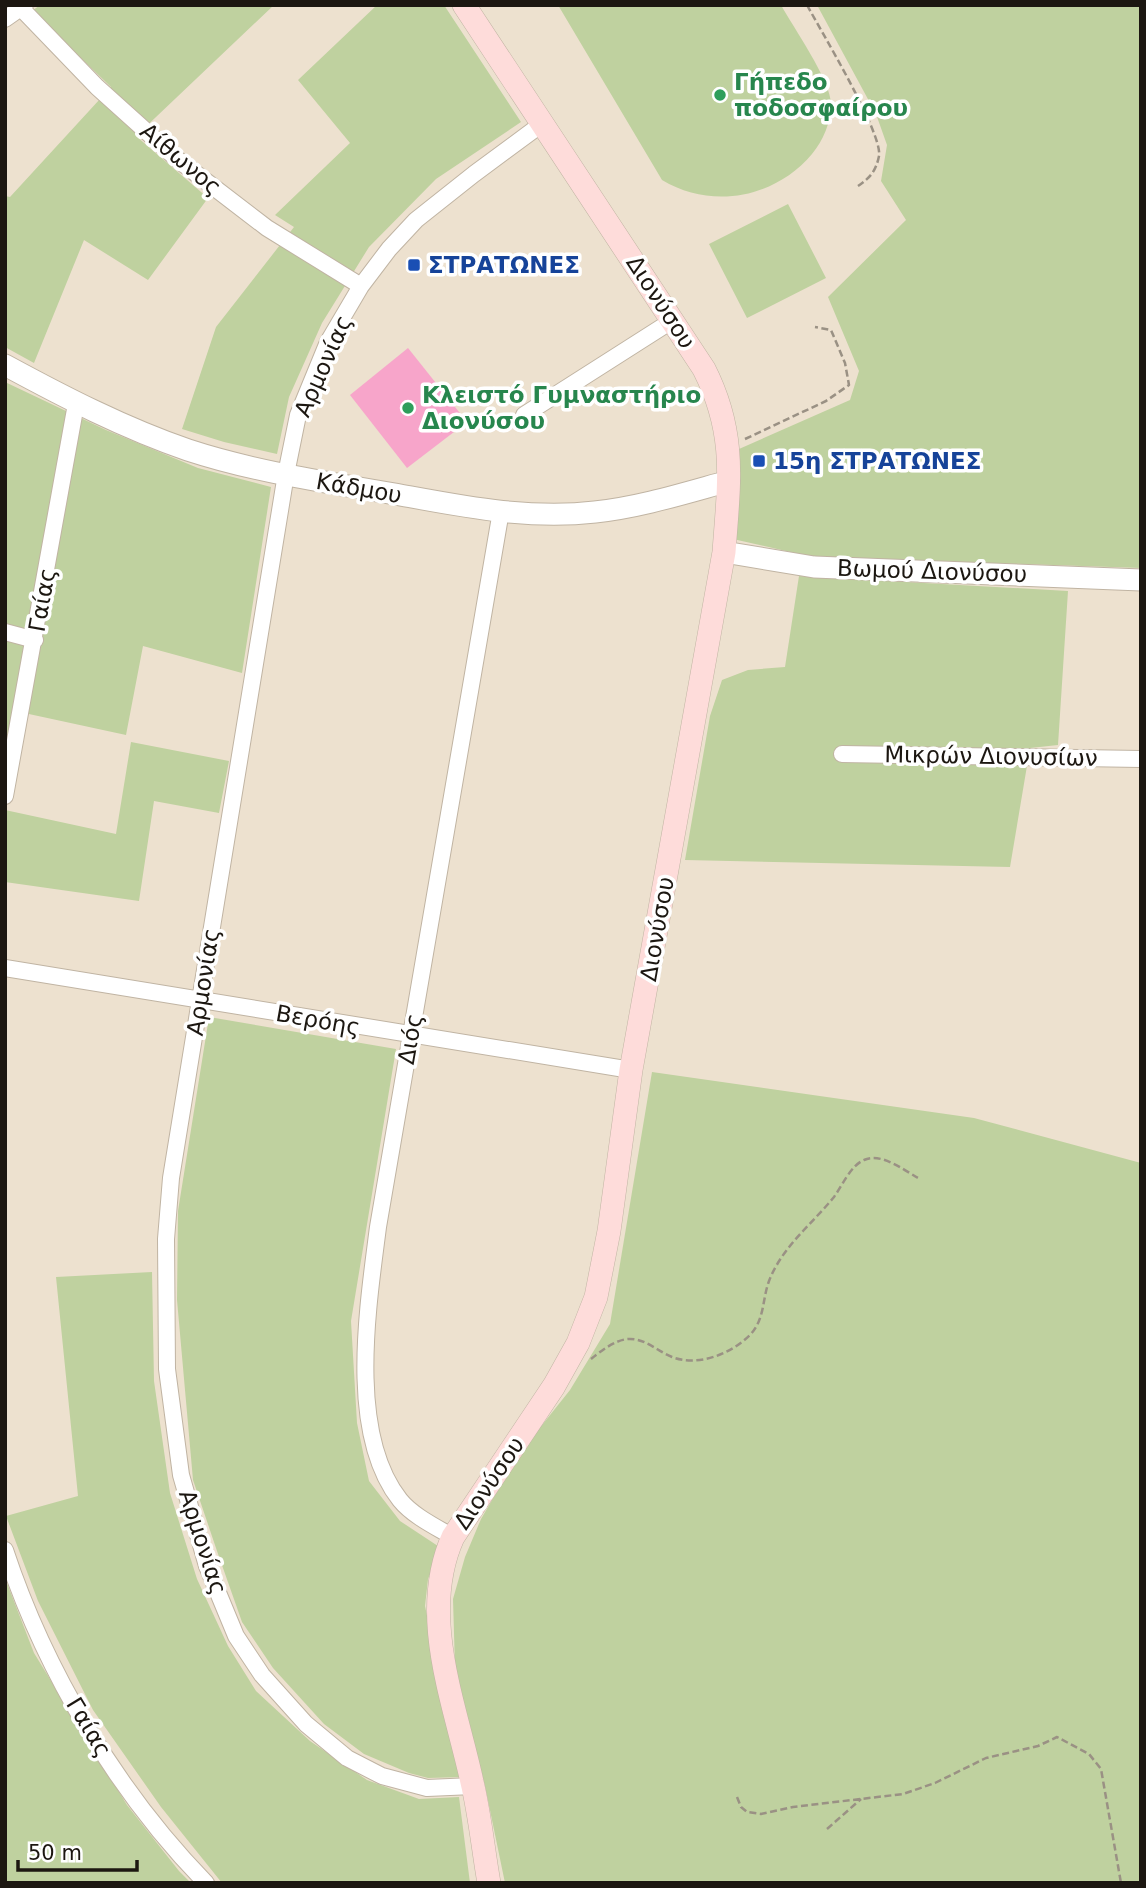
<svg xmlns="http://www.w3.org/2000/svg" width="1146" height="1888" viewBox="0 0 1146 1888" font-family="'DejaVu Sans',sans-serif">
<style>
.green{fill:#bfd19f}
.building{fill:#f7a5ca}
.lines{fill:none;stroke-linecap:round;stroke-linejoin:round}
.minor-casing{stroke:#c0b4a3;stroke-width:18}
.tertiary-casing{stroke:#c0b4a3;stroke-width:23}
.secondary-casing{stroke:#c0b4a3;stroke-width:24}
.path{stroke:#9a9184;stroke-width:2.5;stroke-dasharray:7 3.5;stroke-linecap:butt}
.minor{stroke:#fff;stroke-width:16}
.tertiary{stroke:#fff;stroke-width:21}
.secondary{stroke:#fedcda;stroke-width:23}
.leisure-dot{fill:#2e9e5b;stroke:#fff;stroke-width:2.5}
.transit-dot{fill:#1a4fb4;stroke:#fff;stroke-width:2.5}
.labels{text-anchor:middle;stroke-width:7;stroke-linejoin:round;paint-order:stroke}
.leisure-label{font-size:23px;font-weight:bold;fill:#27864d;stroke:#fff;text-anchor:start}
.street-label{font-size:23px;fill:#1c1711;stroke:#fff}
.transit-label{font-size:23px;font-weight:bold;fill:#164399;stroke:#fff;text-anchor:start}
</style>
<rect width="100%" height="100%" fill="#ede1cf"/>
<path class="green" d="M40 5H274L136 136 208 198 148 280 84 240 34 363 5 347V196L10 197 111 87 32 11Z
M377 5H444L521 122 436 179 369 247 322 323 289 397 277 454 224 442 182 429 216 327 294 227 275 215 350 143 298 80Z
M558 5H781C793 27 832 82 831 105 831 122 823 141 812 154 775 198 712 210 662 180Z
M817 5H1141V568L812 557 733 539 739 449 850 400 859 371 828 297 906 220 881 181 887 145 876 114Z
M788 204 826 278 747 318 709 244Z
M5 382 106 430 198 468 271 487 242 673 143 646 126 735 15 711 5 779Z
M799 576 1068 591 1058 745 1030 748 1010 867 685 860 710 716 722 680 748 670 785 667Z
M131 742 229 761 219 813 154 801 139 901 5 882V810L116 834Z
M209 1017 396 1049 351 1321 357 1423 369 1481 400 1521 441 1548 428 1579 425 1606 441 1684 463 1777 428 1778 409 1773 364 1754 324 1724 273 1668 242 1622 217 1551 193 1480 177 1300 178 1211Z
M652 1072 974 1118 1141 1163V1883H505L485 1786 455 1667 453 1599 465 1557 481 1519 519 1454 570 1390 610 1324Z
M152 1272 154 1381 170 1493 197 1579 228 1646 256 1691 310 1741 367 1780 419 1799 459 1797 470 1883H222L161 1807 93 1710 38 1601 6 1516 78 1496 56 1277Z
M5 1578 34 1653 127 1805 179 1871 191 1883H5Z"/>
<path class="building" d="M408 348 467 422 407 468 350 395Z"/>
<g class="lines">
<g class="minor-casing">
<path id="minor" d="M18 5 97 87 177 159 267 228 361 286
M5 19 25 5
M524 415 673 320
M5 632 35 640
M842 754 1141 759
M5 796 76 404
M5 968 631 1070
M453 1537C436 1527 413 1516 400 1500 347 1433 368 1306 378 1227L501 511
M5 1550C45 1671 117 1792 206 1883
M473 1786 427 1788 382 1776 347 1758 306 1724 262 1675 236 1636 207 1566 181 1475 167 1369 166 1239 171 1178 286 474 298 415 328 342 361 286 389 249 416 220 474 174 543 123"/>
</g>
<g class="tertiary-casing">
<path id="tertiary" d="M5 365C64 397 124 428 188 450 255 472 326 482 395 494 461 506 528 520 595 512 641 507 685 493 729 481
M724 552 814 567 1141 580"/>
</g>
<g class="secondary-casing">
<path id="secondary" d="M464 5 704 369C737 434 729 482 724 552L631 1070 609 1231 596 1297 578 1343 554 1386 453 1537C418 1615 455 1703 472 1782 480 1815 483 1849 489 1883"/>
</g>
<path class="path" d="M807 5C821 31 883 134 879 156 876 171 870 178 858 186
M745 439 826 401 849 385 845 363 831 330 815 327
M591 1359C601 1351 615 1340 628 1339 645 1338 657 1351 672 1357 698 1367 731 1354 750 1335 765 1319 762 1300 769 1281 782 1247 812 1224 834 1197 842 1186 851 1165 864 1160 881 1152 904 1170 918 1178
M737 1797 741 1807 747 1812 761 1814 793 1807 903 1794 935 1783 986 1758 1038 1746 1057 1737 1089 1754 1101 1769 1121 1883
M827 1829 861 1799"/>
<use href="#minor" class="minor"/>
<use href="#tertiary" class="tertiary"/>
<use href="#secondary" class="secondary"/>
</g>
<g class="leisure-dot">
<circle cx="720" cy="95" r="7"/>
<circle cx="408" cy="408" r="7"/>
</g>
<g class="transit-dot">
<rect x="407" y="258" width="14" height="14" rx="3.5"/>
<rect x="752" y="454" width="14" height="14" rx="3.5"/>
</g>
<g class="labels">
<g class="leisure-label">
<text x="734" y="90">Γήπεδο<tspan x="734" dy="26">ποδοσφαίρου</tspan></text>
<text x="422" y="403">Κλειστό Γυμναστήριο<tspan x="422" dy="26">Διονύσου</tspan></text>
</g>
<g class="street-label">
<text transform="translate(181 159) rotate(40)" y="8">Αίθωνος</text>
<text transform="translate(661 302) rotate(57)" y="8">Διονύσου</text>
<text transform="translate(323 366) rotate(-66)" y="8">Αρμονίας</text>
<text transform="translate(359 488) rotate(10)" y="8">Κάδμου</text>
<text transform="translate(932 571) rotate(2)" y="8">Βωμού Διονύσου</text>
<text transform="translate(42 600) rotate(-80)" y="8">Γαίας</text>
<text transform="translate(991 756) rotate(1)" y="8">Μικρών Διονυσίων</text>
<text transform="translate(657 929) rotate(-80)" y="8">Διονύσου</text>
<text transform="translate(203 982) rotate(-81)" y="8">Αρμονίας</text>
<text transform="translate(318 1020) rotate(10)" y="8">Βερόης</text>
<text transform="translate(410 1039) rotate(-80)" y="8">Διός</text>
<text transform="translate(489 1483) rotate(-56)" y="8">Διονύσου</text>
<text transform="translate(203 1542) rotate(72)" y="8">Αρμονίας</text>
<text transform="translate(89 1727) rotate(59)" y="8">Γαίας</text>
</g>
<g class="transit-label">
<text x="428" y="273">ΣΤΡΑΤΩΝΕΣ</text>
<text x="773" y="469">15η ΣΤΡΑΤΩΝΕΣ</text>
</g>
</g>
<rect width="1146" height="1888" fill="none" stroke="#1c1711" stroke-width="14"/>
<path d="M18 1860v10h119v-10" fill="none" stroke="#1c1711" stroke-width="3.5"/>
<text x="28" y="1860" font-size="21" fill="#1c1711" stroke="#ffffff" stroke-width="5" paint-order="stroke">50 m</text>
</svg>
